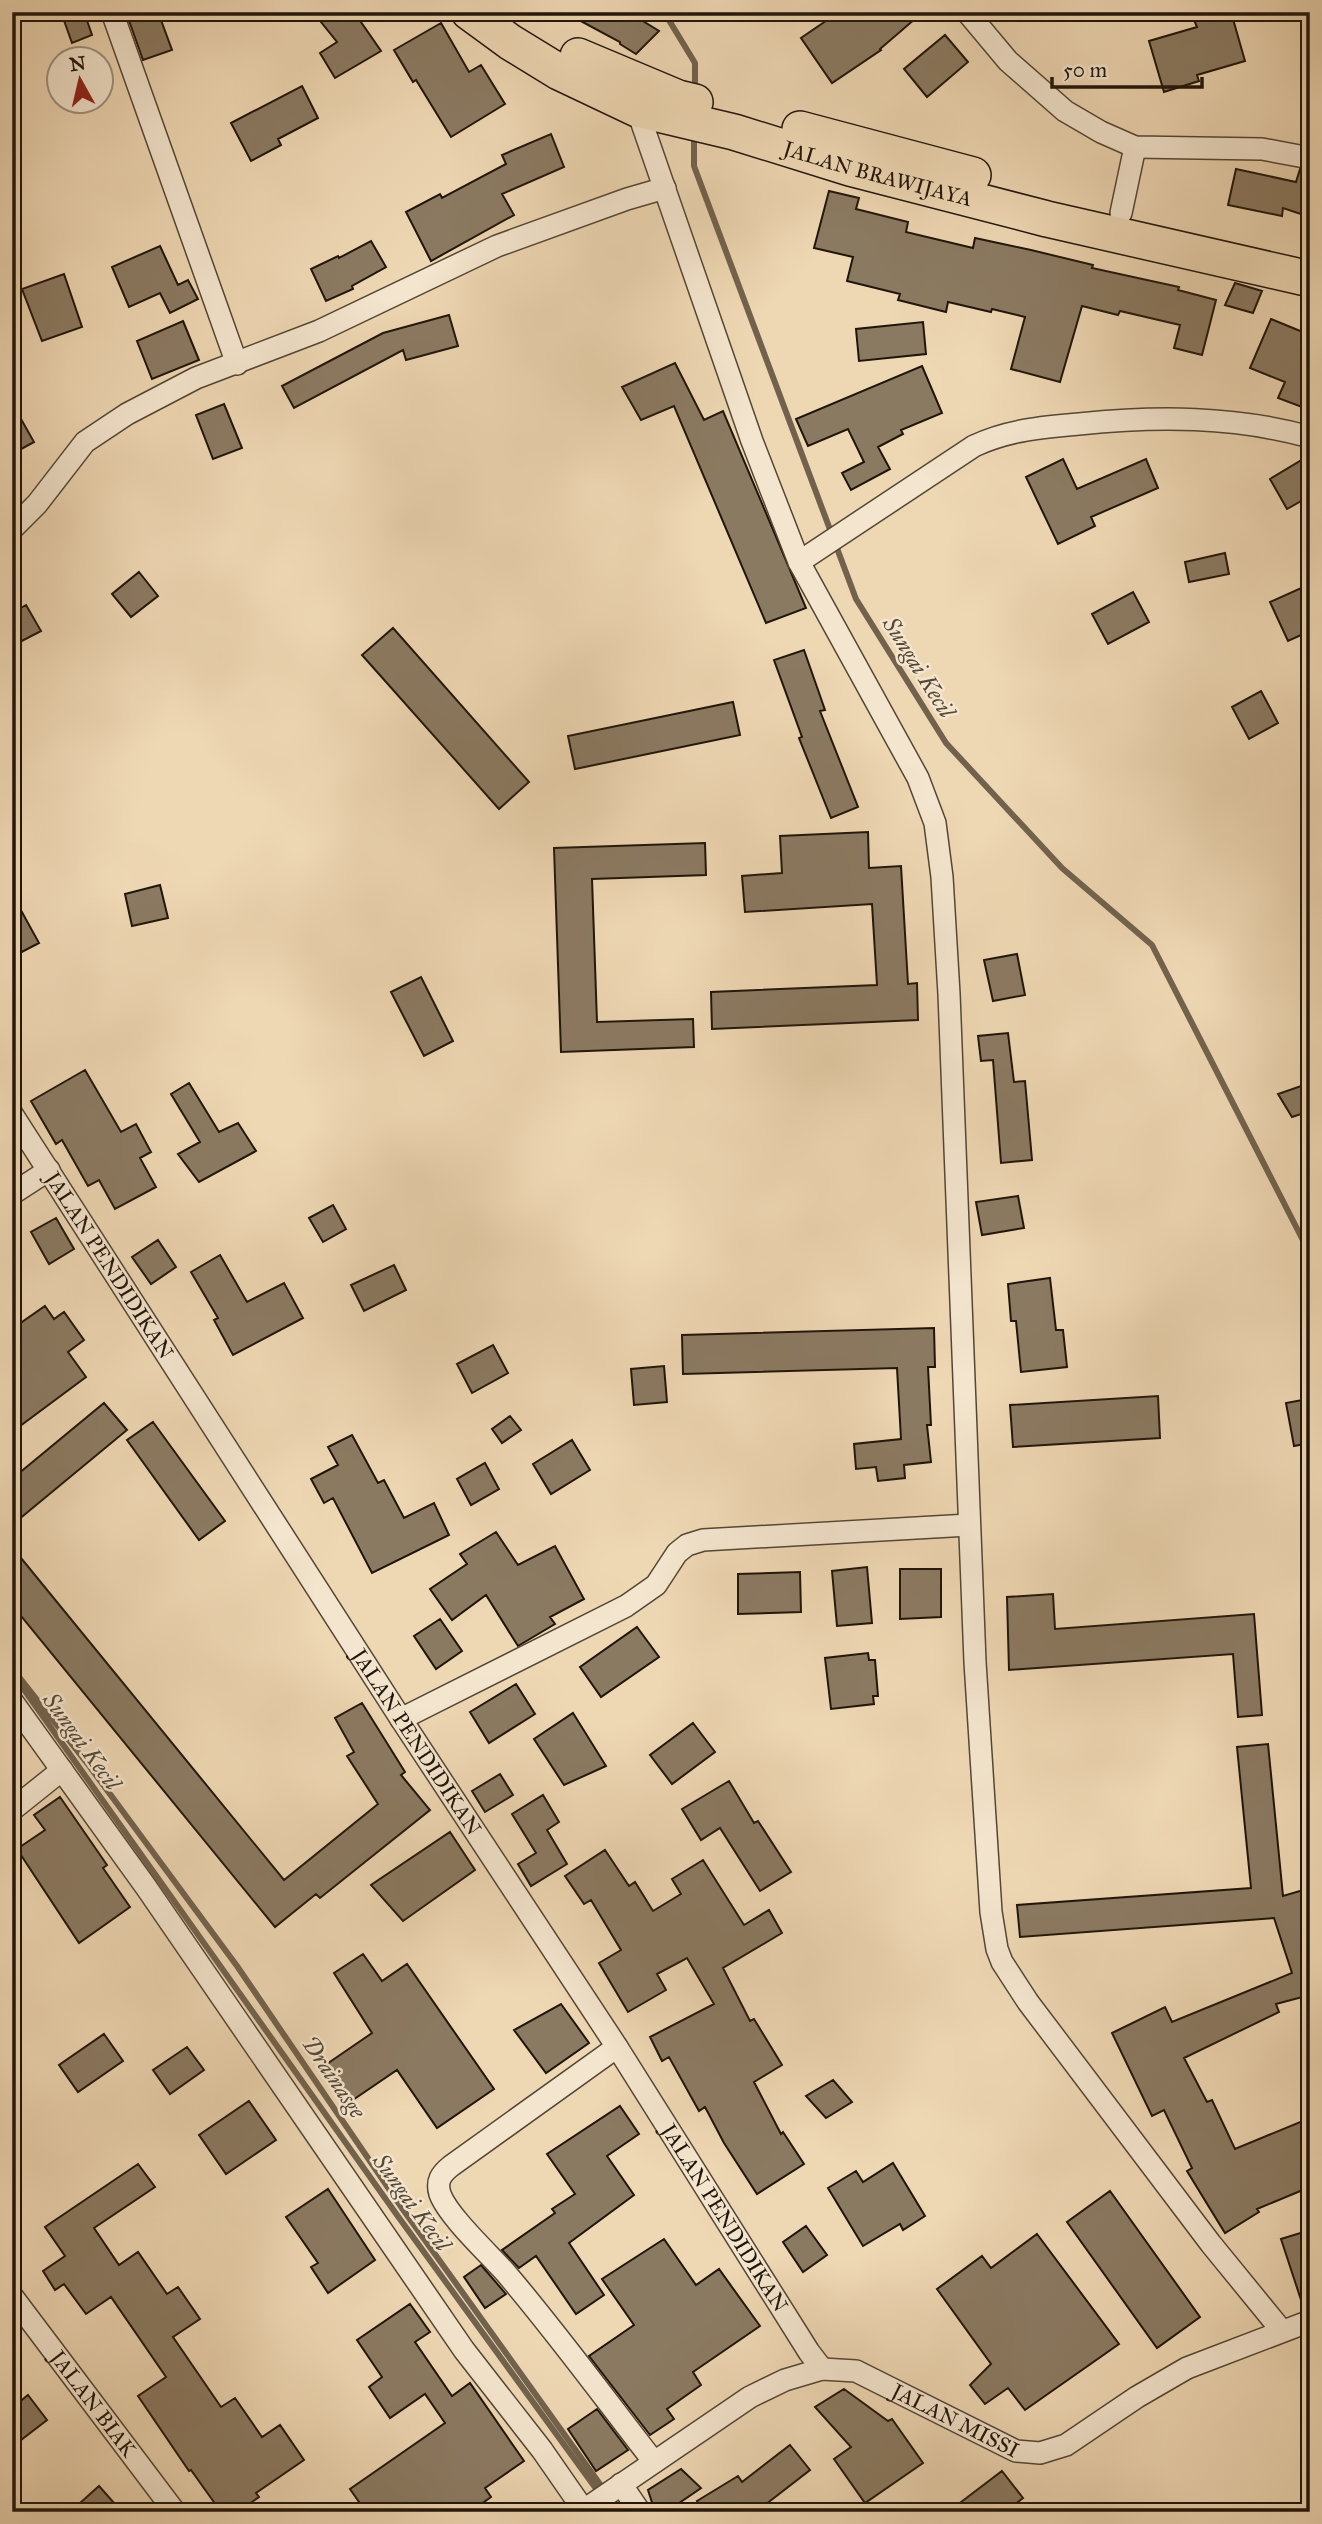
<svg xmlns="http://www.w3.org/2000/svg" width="1322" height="2524" viewBox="0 0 1322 2524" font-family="'IM FELL Great Primer',serif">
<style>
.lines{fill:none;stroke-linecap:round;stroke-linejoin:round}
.stream{stroke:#72624d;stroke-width:6}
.building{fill:#8b7a62;stroke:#20150a;stroke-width:2}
.minor-casing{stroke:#544634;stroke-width:24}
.trunk-casing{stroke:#20150a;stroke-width:38}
.minor{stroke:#f4e5ce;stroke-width:21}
.trunk{stroke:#eed7b3;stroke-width:35}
.labels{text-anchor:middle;stroke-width:5;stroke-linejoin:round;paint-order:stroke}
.street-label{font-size:21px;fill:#20150a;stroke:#f4e5ce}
.water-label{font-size:23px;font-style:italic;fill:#564837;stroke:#f4e5ce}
</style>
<rect width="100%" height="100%" fill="#eed7b3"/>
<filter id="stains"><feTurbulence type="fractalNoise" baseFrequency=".00286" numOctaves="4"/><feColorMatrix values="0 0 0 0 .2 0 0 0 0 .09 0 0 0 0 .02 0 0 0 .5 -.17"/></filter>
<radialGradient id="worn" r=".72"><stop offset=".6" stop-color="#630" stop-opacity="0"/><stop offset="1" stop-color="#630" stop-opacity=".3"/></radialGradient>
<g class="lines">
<path class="stream" d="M664 12 695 63V89
M694 135V166L856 599 946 743 1062 868 1152 945 1310 1254
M12 1668 90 1767 237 1966 404 2211 620 2512
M20 1684 397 2215 613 2512"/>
</g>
<path class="building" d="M61 12H84L92 35 72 43Z
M126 12H158L172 50 143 60Z
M313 12H354L381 51 335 78 320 53 337 42Z
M564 12H628L659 31 636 54 620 44V42Z
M839 12H923L880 49 881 50 832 83 801 38Z
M1221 12H1231L1245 61 1197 75 1199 81 1164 92 1149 41 1197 27 1194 20Z
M441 23 469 72 481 65 505 104 451 137 416 80 413 82 394 50Z
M945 35 968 62 927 97 904 69Z
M302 86 318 118 278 139 281 145 251 161 231 123Z
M551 134 564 167 502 194 514 215 431 261 406 212 440 194 442 198 506 164 502 155Z
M1236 169 1296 182 1300 169 1310 171V217L1283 208 1282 216 1228 205Z
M829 191 859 198 856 209 908 222 906 232 973 248 975 238 1031 250 1093 265 1092 268 1179 287 1178 290 1216 300 1202 355 1174 348 1180 325 1120 311 1118 315 1082 306 1060 382 1011 369 1025 317 992 309 991 312 948 302 946 312 898 300 900 294 847 281 853 257 814 248Z
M371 241 386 267 352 286 353 289 326 301 311 269 338 256 339 258Z
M160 246 178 285 188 280 198 299 170 313 160 293 129 307 112 267Z
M64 274 82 327 42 341 22 289Z
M1235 283 1262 291 1253 313 1225 305Z
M449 315 458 346 406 360 403 350 294 408 282 386 383 333Z
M1271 319 1310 335V410L1278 398 1285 382 1250 368Z
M183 321 199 360 152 379 137 341Z
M923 322 926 354 859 361 856 329Z
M675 363 704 420 723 411 806 608 766 623 674 406 641 420 622 387Z
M922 366 942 413 901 430 903 434 878 447 890 469 851 490 842 473 864 462 848 429 808 446 796 419Z
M12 403 34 442 12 454Z
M224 404 242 448 213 459 196 415Z
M1305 458 1310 467V496L1287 509 1270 479Z
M1063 459 1077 489 1146 459 1158 488 1091 517 1095 526 1058 544 1026 477Z
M1225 553 1229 574 1189 582 1185 562Z
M139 572 158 596 131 617 112 594Z
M1310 584V631L1288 641 1270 602Z
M1133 592 1149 622 1108 644 1092 614Z
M26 605 41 631 12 646V613Z
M393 628 529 782 499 809 362 655Z
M804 650 825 710 820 711 858 807 831 818 799 738 802 737 774 660Z
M1261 691 1278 723 1249 739 1232 707Z
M733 702 740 735 575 769 568 736Z
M868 832 869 868 901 866 908 984 917 983 918 1020 712 1029 711 992 877 985 872 904 745 912 742 876 782 873 780 836Z
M705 843 706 875 592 879 597 1022 693 1019 694 1047 561 1052 554 848Z
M160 885 168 918 132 926 125 894Z
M12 894 39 943 12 957Z
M1017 954 1025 995 993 1001 984 960Z
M421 977 453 1041 424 1056 391 992Z
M1008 1033 1014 1082 1025 1081 1032 1160 1001 1163 993 1060 981 1061 978 1036Z
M85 1070 121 1132 136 1124 151 1152 140 1158 156 1187 115 1209 99 1180 88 1186 62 1140 56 1144 31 1101Z
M189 1083 219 1132 238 1123 256 1151 199 1182 178 1154 200 1142 171 1094Z
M1310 1083V1111L1292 1117 1278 1094Z
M1018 1196 1024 1228 982 1235 976 1202Z
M333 1205 346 1229 323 1242 309 1218Z
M56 1218 74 1249 49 1264 31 1232Z
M158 1240 176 1267 151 1284 132 1257Z
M220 1255 247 1302 284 1283 303 1318 233 1355 214 1320 218 1318 191 1272Z
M394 1265 406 1290 364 1311 351 1285Z
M1050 1278 1056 1330H1063L1067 1367 1021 1372 1016 1321H1011L1008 1284Z
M45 1306 54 1319 64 1312 84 1340 68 1352 86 1377 12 1432V1329Z
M934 1328 935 1367H928L931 1425H927L931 1462 904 1465 905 1478 878 1481 876 1467 856 1469 854 1444 901 1439 897 1368 683 1374 682 1335Z
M493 1345 508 1373 472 1393 457 1364Z
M664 1366 667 1402 634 1405 631 1369Z
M1158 1396 1160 1438 1013 1447 1010 1405Z
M1308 1399 1310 1443 1294 1446 1286 1403Z
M104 1403 127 1430 12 1525V1479Z
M510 1416 521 1430 502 1443 492 1429Z
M153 1422 225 1521 199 1540 127 1440Z
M352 1435 378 1483 384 1480 404 1518 434 1503 449 1535 372 1573 333 1498 324 1503 311 1479 338 1465 328 1447Z
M572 1440 590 1470 551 1494 533 1464Z
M485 1463 499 1489 471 1505 457 1479Z
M496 1532 518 1565 555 1546 584 1599 550 1617 555 1624 518 1646 486 1595 452 1620 430 1589 467 1564 460 1554Z
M12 1547 284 1880 378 1804 347 1756 354 1752 335 1718 362 1703 405 1772 401 1775 430 1810 320 1898 316 1894 275 1927 12 1605Z
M867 1567 872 1623 837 1626 832 1571Z
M900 1569H941V1617L900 1619Z
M800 1572 801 1612 738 1614V1574Z
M1053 1594 1055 1629 1254 1614 1262 1715 1238 1717 1233 1654 1009 1670 1007 1597Z
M440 1619 462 1651 436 1669 414 1636Z
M637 1627 659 1657 601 1697 580 1667Z
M868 1653 869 1660H875L878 1696H873L874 1704 831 1709 825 1658Z
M516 1684 535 1714 489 1743 470 1712Z
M573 1713 606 1766 564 1785 534 1739Z
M693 1723 715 1752 672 1784 650 1755Z
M1268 1744 1283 1896 1310 1888V1995L1276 2004 1279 2012 1184 2058 1207 2102 1212 2100 1235 2149 1310 2118V2187L1257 2209 1259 2212 1225 2233 1187 2171 1192 2168 1164 2110 1152 2116 1112 2033 1165 2007 1172 2022 1292 1973 1274 1918 1020 1937 1017 1905 1251 1888 1237 1747Z
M500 1774 513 1795 485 1812 472 1791Z
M729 1781 754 1823 758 1821 791 1872 760 1891 720 1828 701 1840 682 1809Z
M543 1795 559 1822 547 1830 567 1864 531 1886 518 1864 536 1853 512 1814Z
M60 1797 107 1865 103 1868 130 1907 79 1943 17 1849 45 1830 34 1815Z
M450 1832 475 1870 403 1921 371 1885Z
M605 1850 629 1886 635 1882 653 1911 681 1894 672 1879 703 1860 744 1925 769 1910 782 1933 723 1968 750 2021 754 2019 782 2065 754 2082 781 2134 783 2132 804 2164 757 2194 724 2143 705 2107 699 2111 669 2057 662 2061 650 2037 714 2004 687 1958 657 1974 666 1990 628 2012 599 1963 621 1950 591 1900 584 1904 565 1876Z
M363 1954 382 1981 407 1964 494 2089 437 2128 397 2070 350 2102 324 2066 372 2033 334 1973Z
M561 2004 589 2043 546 2073 514 2030Z
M104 2034 123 2061 78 2092 59 2065Z
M187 2047 204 2070 170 2094 153 2070Z
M833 2080 852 2102 826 2118 806 2096Z
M249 2101 276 2140 226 2174 199 2135Z
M620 2106 639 2134 607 2156 634 2195 569 2243 604 2295 576 2314 536 2256 519 2268 502 2250 555 2213 552 2209 575 2194 547 2154Z
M893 2163 925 2216 903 2230 900 2224 863 2246 828 2188 856 2171 863 2182Z
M138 2164 155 2187 94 2228 119 2265 138 2252 167 2294 178 2287 200 2319 173 2337 221 2407 235 2398 262 2437 280 2425 304 2460 256 2493 259 2497 238 2512H221L191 2470 189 2471 138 2396 166 2377 111 2297 86 2314 64 2284 55 2290 43 2271 65 2256 45 2227Z
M328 2189 375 2260 328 2293 311 2267 318 2263 286 2217Z
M1110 2191 1200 2317 1157 2348 1067 2222Z
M806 2226 827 2255 803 2272 783 2242Z
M1310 2230V2308L1304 2309 1281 2239Z
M1037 2234 1119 2344 1025 2410 1008 2388 985 2404 970 2385 991 2364 937 2289 982 2256 991 2268Z
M664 2239 696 2285 719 2269 760 2326 693 2372 701 2385 667 2409 674 2419 650 2435 589 2356 634 2325 602 2279Z
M481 2265 506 2294 485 2308 464 2277Z
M410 2304 430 2332 415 2342 452 2396 470 2383 524 2461 485 2488 491 2497 470 2512H366L350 2489 445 2423 425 2394 390 2418 369 2387 382 2377 357 2340Z
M844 2389 888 2421 892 2419 923 2463 865 2503 834 2459 851 2447 815 2407Z
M28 2395 47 2420 12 2447V2408Z
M597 2409 628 2450 596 2471 568 2429Z
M790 2445 810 2470 756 2512H704L697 2501 738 2476 742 2482Z
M681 2469 701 2488 666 2512H655L648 2490Z
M1002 2471 1023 2498 1005 2512H948Z
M99 2486 122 2512H70Z"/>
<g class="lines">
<g class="minor-casing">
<g id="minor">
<path d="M112 12 237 364"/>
<path d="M967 12 1008 61 1065 111 1101 132 1135 147 1262 149 1310 158"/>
<path d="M637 109 752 441 799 562 918 778 935 823 942 877 949 994 975 1662 991 1912 997 1949 1002 1962 1028 2002 1211 2244 1282 2331"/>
<path d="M1121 213 1135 147"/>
<path d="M12 529 37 504 85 442 127 414 196 378 319 331 497 246 627 199 665 188"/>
<path d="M799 562 974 446C1008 430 1043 427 1079 424 1157 416 1234 416 1310 437"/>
<path id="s1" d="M12 1114 401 1719 617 2047 809 2352 822 2369"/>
<path d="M12 1194 49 1170"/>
<path d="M12 1701 146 1887 464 2350 542 2450 585 2512"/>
<path d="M401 1719 626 1606 656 1585 677 1553 687 1545 703 1540 969 1525"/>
<path d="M12 1810 62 1770"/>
<path d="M617 2047 451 2166C441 2174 436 2181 440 2194 448 2216 488 2253 505 2272 557 2333 605 2399 654 2462"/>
<path id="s2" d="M12 2296 175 2512"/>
<path d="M621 2484 640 2512"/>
<path id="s3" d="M581 2512 750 2397 785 2380 822 2369 856 2371 1016 2451 1040 2453 1066 2445 1137 2397 1187 2368 1310 2321"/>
</g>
</g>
<g class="trunk-casing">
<g id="trunk">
<path id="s4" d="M469 12 510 42 559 72 637 109 734 132 850 168 1047 219 1310 279"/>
<path d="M578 56 678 98 695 102"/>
<path d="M800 129 973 175"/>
</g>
</g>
<use href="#minor" class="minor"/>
<use href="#trunk" class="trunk"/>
</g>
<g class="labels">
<g class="street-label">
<text dy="7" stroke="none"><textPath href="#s4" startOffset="444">JALAN BRAWIJAYA</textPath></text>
<text dy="7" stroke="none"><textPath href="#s1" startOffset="180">JALAN PENDIDIKAN</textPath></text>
<text dy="7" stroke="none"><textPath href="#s1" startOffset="747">JALAN PENDIDIKAN</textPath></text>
<text dy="7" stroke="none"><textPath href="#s1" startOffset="1314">JALAN PENDIDIKAN</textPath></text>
<text dy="7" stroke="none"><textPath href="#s2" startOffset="135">JALAN BIAK</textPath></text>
<text dy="7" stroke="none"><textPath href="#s3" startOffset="427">JALAN MISSI</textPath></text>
</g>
<g class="water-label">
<text transform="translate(919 667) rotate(58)" y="8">Sungai Kecil</text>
<text transform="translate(82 1741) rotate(54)" y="8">Sungai Kecil</text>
<text transform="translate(334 2077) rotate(56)" y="8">Drainasge</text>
<text transform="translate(412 2202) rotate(54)" y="8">Sungai Kecil</text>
</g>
</g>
<rect width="1322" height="2524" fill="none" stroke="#eed7b3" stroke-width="42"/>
<rect x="14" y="14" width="1294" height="2496" fill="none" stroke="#20150a" stroke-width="3.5"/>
<rect x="21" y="21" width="1280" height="2482" fill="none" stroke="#20150a" stroke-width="2"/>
<g transform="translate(80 80) rotate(352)"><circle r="33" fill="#f4e5ce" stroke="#9f9280" stroke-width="2"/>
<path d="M0-5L12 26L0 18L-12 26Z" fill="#8f2418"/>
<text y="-10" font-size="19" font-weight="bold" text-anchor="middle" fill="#20150a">N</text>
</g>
<path d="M1052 77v10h150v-10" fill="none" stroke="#20150a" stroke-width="3.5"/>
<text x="1063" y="77" font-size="21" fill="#20150a" stroke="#f4e5ce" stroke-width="5" paint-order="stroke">50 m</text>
<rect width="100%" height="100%" filter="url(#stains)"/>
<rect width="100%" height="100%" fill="url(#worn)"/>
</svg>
